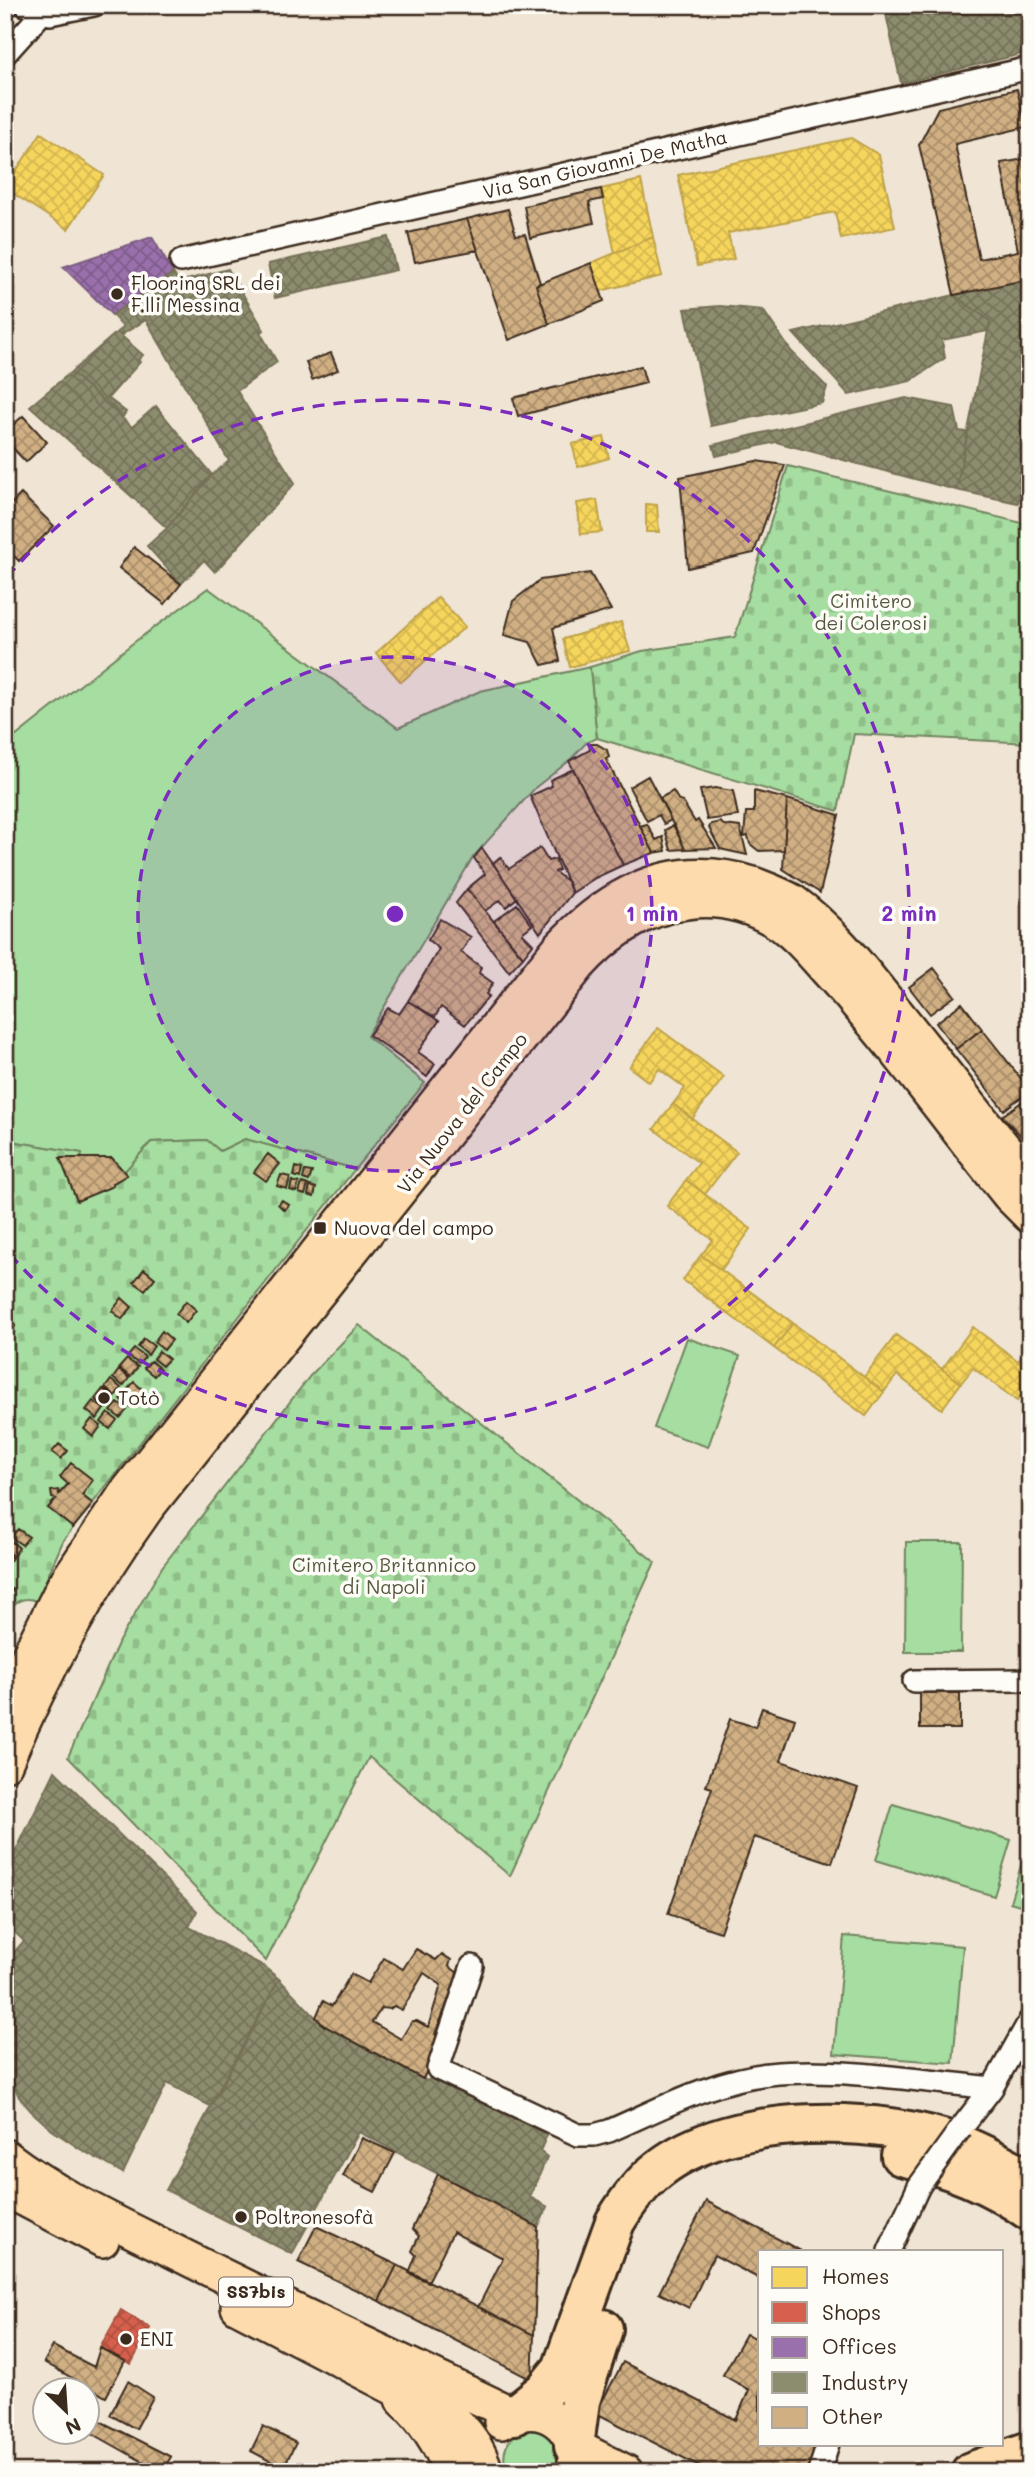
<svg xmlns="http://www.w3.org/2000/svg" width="1035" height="2477" viewBox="0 0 1035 2477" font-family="Mali,sans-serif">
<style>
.green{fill:#a6dda0;stroke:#70845f;stroke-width:2}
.cemetery{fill:url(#cemetery-stones);stroke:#70845f;stroke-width:2}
.homes{fill:url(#homes-cross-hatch);stroke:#bea249;stroke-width:2}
.shops{fill:url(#shops-cross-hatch);stroke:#a8503f;stroke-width:2}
.offices{fill:url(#offices-cross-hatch);stroke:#7d5b81;stroke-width:2}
.industry{fill:url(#industry-cross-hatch);stroke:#746f56;stroke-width:2}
.building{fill:url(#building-cross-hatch);stroke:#3b2a1e;stroke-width:2;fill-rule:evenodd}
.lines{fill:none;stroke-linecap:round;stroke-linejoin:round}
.minor-casing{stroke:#3b2a1e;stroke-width:26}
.primary-casing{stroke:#3b2a1e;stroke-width:38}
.motorway-casing{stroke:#3b2a1e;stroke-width:44}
.minor{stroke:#fdfcf7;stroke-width:21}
.primary{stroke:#fedbac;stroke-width:33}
.motorway{stroke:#fedbac;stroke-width:38}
.minor-bridge-casing{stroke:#3b2a1e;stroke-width:26;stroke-linecap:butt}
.minor-bridge{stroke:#fdfcf7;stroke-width:21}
.ring{fill:none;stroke:#7b2cbf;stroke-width:3.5;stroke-dasharray:12 9}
.poi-dot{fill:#3b2a1e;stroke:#fdfcf7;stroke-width:2.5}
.labels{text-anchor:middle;stroke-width:7;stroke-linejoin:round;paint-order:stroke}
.shield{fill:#fdfcf7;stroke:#75695f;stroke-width:2}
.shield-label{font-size:18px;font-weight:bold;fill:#3b2a1e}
.street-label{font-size:19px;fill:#3b2a1e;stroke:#fdfcf7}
.poi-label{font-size:19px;fill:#3b2a1e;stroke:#fdfcf7;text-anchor:start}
.park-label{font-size:19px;fill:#56573e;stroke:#fdfcf7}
.centre{fill:#7b2cbf;stroke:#fdfcf7;stroke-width:3.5}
.ring-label{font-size:21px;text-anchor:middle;font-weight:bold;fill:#7b2cbf;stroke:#fdfcf7;stroke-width:7;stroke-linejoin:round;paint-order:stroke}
</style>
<defs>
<pattern id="cemetery-stones" width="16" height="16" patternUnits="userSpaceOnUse" patternTransform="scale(1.75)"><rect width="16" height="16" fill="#a6dda0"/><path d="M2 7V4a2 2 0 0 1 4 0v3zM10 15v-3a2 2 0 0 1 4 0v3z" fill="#90be89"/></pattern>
<pattern id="homes-cross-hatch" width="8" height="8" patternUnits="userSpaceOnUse" patternTransform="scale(1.75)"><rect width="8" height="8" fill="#f6d55c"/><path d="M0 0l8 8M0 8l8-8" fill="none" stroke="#d4b750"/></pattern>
<pattern id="shops-cross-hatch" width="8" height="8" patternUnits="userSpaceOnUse" patternTransform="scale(1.75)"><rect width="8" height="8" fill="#d6604d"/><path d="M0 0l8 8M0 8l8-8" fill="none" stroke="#af4f3f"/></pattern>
<pattern id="offices-cross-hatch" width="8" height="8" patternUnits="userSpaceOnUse" patternTransform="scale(1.75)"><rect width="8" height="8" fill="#9970ab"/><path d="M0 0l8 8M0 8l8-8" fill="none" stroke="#7e5c8b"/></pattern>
<pattern id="industry-cross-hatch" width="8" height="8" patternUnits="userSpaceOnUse" patternTransform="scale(1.75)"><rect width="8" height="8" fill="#8c8c6e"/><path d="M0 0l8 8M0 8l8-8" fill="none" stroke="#74735a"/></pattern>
<pattern id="building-cross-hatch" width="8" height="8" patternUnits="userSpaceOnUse" patternTransform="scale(1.75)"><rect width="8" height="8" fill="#d0af83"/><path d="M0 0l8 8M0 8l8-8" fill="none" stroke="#aa8f6b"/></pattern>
</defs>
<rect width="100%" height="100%" fill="#f0e5d4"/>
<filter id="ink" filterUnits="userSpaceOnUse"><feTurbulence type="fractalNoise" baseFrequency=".0143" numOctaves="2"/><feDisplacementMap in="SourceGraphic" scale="14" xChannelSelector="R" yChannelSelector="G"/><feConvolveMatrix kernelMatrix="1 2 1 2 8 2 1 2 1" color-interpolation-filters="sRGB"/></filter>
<g filter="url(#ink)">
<path class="green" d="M208 588 398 728 480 691 590 667 597 738 587 742 569 761 536 787 473 857 367 1036 425 1083 355 1169 245 1139 220 1151 206 1140 151 1142 125 1172 81 1158 82 1153 5 1140V745L133 643Z
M687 1338 740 1356 708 1447 654 1428Z
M906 1542H962L961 1652H905Z
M893 1804 1011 1840 994 1896 876 1860Z
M1030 1835V1908L1010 1902Z
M844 1936 963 1946 953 2063 834 2054Z
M525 2430C550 2429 565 2449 553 2472H508C499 2453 507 2437 525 2430Z"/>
<path class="cemetery" d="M788 466 1030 525V743L854 734 838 811 597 738 590 667 642 651 735 637Z
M245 1139 355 1169 63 1541 37 1601C22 1595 13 1603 5 1615V1140L82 1153 81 1158H112L124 1172 151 1142 207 1140 220 1151Z
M359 1325 655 1562 510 1876 369 1757 266 1961 68 1757 119 1641 162 1567 310 1376Z"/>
<path class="homes" d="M41 133 104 175 68 229 5 188Z
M851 138 879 155 895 227 841 239 835 212 728 233 734 259 697 266 678 175Z
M641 180 653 237 615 253 601 189Z
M653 237 662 276 600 291 591 263Z
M604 437 609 458 578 467 572 444Z
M597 500 602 532 581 534 577 503Z
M646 504 657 505 659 532H646Z
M438 597 465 627 401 682 376 653Z
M621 622 630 651 570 667 563 639Z
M658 1028 724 1077 692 1119 673 1104 685 1088 659 1069 649 1082 629 1067Z
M673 1104 737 1152 705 1194 686 1180 699 1163 654 1129Z
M686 1180 751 1229 721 1270 701 1255 713 1240 667 1206Z
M701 1255 793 1323 774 1348 683 1280Z
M793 1323 884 1392 866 1416 774 1348Z
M973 1327 1030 1370V1384L1017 1401 973 1368 961 1383 942 1369Z
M896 1335 961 1383 942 1409 897 1375 884 1392 864 1377Z
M1030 1346V1370L1018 1361Z"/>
<path class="shops" d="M5 2211 14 2215 5 2236Z
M121 2310 150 2328 131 2364 100 2348Z"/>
<path class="offices" d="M152 237 173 273 112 315 63 267Z"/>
<path class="industry" d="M884 5H1030V52L901 83Z
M388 237 396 270 275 298 268 264Z
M228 269 264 330 260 332 277 362 237 391 295 483 215 572 204 560 181 584 147 546 167 528 212 475 229 461 146 320 121 335 117 332 123 327 112 315 173 273 179 282Z
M1030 279V453L1018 503 956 490 990 321 954 295Z
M954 295 990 321 988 331 942 340 945 358 910 381 849 395 793 333Z
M720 306 763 310 791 351 827 387 822 403 711 426 685 309Z
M117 332 143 355 138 360 140 362 108 398 126 412 122 418 71 372Z
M71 372 132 427 156 406 212 475 167 528 30 406Z
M906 398 954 407 959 431 968 432 956 490 776 442 716 456 713 445Z
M55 1771 197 1911 189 1927 262 1965 279 1979 210 2106 167 2083 123 2173 80 2149 52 2130 31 2111 19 2097 5 2064V1985L16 1983 13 1953 24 1941 8 1926 5 1933V1873Z
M279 1979 323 2025 427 2081 432 2077 547 2135 540 2151 547 2157 530 2197 548 2207 538 2227 359 2132 292 2254 166 2190Z"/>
<path class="building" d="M1017 89 1026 127 955 144 979 259 1018 251 1001 163 1030 158V279L954 295 919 145 938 108Z
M601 189 603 199 589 202 594 223 530 238 524 206Z
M508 209 516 235 525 234 540 283 536 285 549 324 509 340 467 219Z
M467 219 478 250 415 262 408 233Z
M591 263 604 301 549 324 536 285Z
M331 353 338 370 312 380 306 362Z
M641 366 646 383 518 416 513 398Z
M23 416 47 442 26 462 5 440V432Z
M756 461 785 465 754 553 688 568 680 477Z
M21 494 54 526 19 561 5 547 10 539 5 535V510Z
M134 547 181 584 165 604 119 568Z
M590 573 611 610 553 628 560 661 542 665 530 642 504 635 513 601 540 580Z
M589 744H597L607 750 609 757 606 759 654 853 623 865 569 761 590 750Z
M573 769 623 865 595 878 572 893 530 796 552 786 550 780Z
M648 776 671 820 664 824 659 815 647 821 629 787Z
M715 788 733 791 738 816 707 820 700 790Z
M673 791 679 801 683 802 695 822 698 820 716 848 685 849 660 798Z
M754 791 787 799 784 850 759 851 750 844 748 836 744 837 746 812H754Z
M787 799 839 815 820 893 783 869Z
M720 822 724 825 740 827 747 855 720 849 709 828 711 824Z
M647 824 656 840 663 837 666 851 654 853 640 826Z
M674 825 685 849 671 850 665 830Z
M482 848 517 898 506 907 500 900 485 911 467 889 485 874 474 858Z
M540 848 548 861 555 859 559 870 555 872 568 882 572 893 540 933 493 863 500 857 509 869Z
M467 889 523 957 509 972 456 903Z
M517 904 532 925 522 933 533 944 523 957 494 921Z
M440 919 471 937 461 952 481 967 479 973 493 983 486 994 489 996 465 1025 441 1007 435 1017 408 1001 439 949 428 940Z
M934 968 955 996 930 1014 909 987Z
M408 1001 439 1021 418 1052 435 1064 427 1077 369 1035 388 1008 399 1014Z
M962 1003 982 1029 956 1049 936 1023Z
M982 1029 1030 1090 1004 1110 956 1049Z
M1030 1096V1135L1024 1139 1002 1116Z
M268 1154 280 1164 266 1181 254 1172Z
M60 1158H112L127 1175 112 1184 113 1186 77 1201Z
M296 1167 302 1169 300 1178 294 1176Z
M305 1171 312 1172 309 1181 303 1179Z
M281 1175 290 1177 287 1189 277 1186Z
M292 1181 299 1183 296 1192 290 1190Z
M302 1183 308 1185 305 1195 299 1193Z
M310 1186 316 1188 314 1197 308 1195Z
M282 1200 289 1205 284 1210 278 1204Z
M144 1269 155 1278 145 1290 134 1282Z
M122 1298 132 1307 122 1319 112 1311Z
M186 1301 196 1310 186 1323 176 1314Z
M5 1319 15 1326 5 1340Z
M162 1331 172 1340 164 1350 154 1342Z
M144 1339 154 1346 148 1355 138 1347Z
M134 1349 145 1357 139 1364 128 1356Z
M159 1351 169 1359 162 1366 153 1359Z
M127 1359 138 1367 130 1377 119 1368Z
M151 1361 160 1369 154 1376 144 1368Z
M119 1370 129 1378 123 1386 113 1378Z
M111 1380 121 1388 115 1396 105 1388Z
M134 1382 143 1390 137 1397 127 1390Z
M103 1389 114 1398 106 1408 95 1399Z
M126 1392 135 1399 129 1407 120 1399Z
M93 1401 104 1409 97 1419 86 1410Z
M118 1403 127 1410 120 1418 111 1411Z
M108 1413 117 1420 110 1429 101 1422Z
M92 1419 101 1426 93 1437 84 1429Z
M59 1444 68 1451 61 1459 52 1452Z
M71 1463 93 1480 82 1495 93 1504 73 1528 48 1508 56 1499 52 1498 51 1491 58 1490 59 1494 68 1484 60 1477Z
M18 1529 29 1537 22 1545 11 1537Z
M9 1539 19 1548 13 1556 5 1550V1544Z
M5 1553 12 1558 5 1567Z
M5 1586 13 1590 6 1602 5 1601Z
M920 1693H960V1729H920Z
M762 1708 795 1719 781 1761 858 1788 832 1863 754 1837 720 1932 668 1914 712 1788 706 1786 730 1719 755 1727Z
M416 1949 436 1960 442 1954 451 1960 449 1966 459 1974 435 2034 442 2038 423 2079 323 2025 316 2017 323 2001 332 2006 351 1974 368 1983 384 1958 403 1969ZM424 1973 441 1985 428 2027 417 2021H412L401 2039 372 2022 382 2008 390 2009 394 2006 402 2010Z
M362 2138 395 2153 375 2192 343 2176Z
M438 2174 538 2227 534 2335 478 2307 503 2258 453 2232 428 2282 409 2273 416 2255 412 2251 419 2236 412 2229Z
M706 2201 801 2251H760V2279L714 2255 689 2308 659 2293Z
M316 2226 397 2265 379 2301 298 2262Z
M397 2265 534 2335 532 2380 379 2301Z
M746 2334 760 2340V2444H819L812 2472H711L596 2413 623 2362 736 2420 749 2390 723 2375Z
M53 2346 94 2367 100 2348 125 2361 106 2397 44 2362Z
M128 2381 153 2397 136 2429 110 2415Z
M88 2415 171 2457 161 2472 88 2431Z
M263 2426 296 2443 283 2468 251 2451Z"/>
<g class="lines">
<g class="minor-casing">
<path id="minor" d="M26 5 50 14 94 5
M5 54 42 13
M181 261 1030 68
M914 1681 1030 1680
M472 1966 438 2069 578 2135H594L609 2131C660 2109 713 2080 769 2074 839 2067 921 2081 992 2088
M961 2128 992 2088 1030 2020
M889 2251 919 2186
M819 2472 828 2444"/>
</g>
<g class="primary-casing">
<path id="primary" d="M5 1703 63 1587 126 1493 559 948C612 891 675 859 753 884 766 889 780 894 792 901 827 926 857 963 884 997 933 1057 980 1120 1030 1179
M5 1764C43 1674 90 1587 147 1508L579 965C630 909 702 878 774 920 798 934 816 959 835 979 897 1048 951 1123 1009 1195L1030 1216
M5 2156C57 2196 119 2224 177 2253 288 2309 402 2361 514 2415
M5 2189 102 2240
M238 2307 448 2416C467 2430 479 2449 486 2472
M402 2399C425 2420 440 2443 451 2472
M501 2422C540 2396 583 2427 574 2472
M574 2446 626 2472"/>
</g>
<g class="motorway-casing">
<path id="motorway" d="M901 2156C947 2166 992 2184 1030 2211
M514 2415 544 2391 562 2369 615 2222C627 2202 641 2183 659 2169 731 2112 881 2114 963 2146 986 2155 1009 2168 1030 2180
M574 2446 580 2401 603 2329
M971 2472 1030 2451"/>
</g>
<use href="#minor" class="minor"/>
<use href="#primary" class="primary"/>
<use href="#motorway" class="motorway"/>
<g class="minor-bridge-casing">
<path id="minor-bridge" d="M919 2186 961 2128"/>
</g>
<use href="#minor-bridge" class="minor-bridge"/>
</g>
</g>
<circle cx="395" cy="914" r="257" fill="#7b2cbf" fill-opacity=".12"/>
<g class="ring">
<circle cx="395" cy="914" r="257"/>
<path d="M7 577A514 514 0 1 1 7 1251"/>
</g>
<g class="poi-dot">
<circle cx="117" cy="294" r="7"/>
<rect x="313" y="1221" width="14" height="14" rx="3.5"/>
<circle cx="104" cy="1398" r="7"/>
<circle cx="241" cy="2217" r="7"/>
<circle cx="126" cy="2339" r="7"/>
</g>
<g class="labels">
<rect class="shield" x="219" y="2277.5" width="74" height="29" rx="5"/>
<g class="shield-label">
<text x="256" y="2298">SS7bis</text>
</g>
<g class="street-label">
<text transform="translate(605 164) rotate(-13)" y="7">Via San Giovanni De Matha</text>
<text transform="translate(462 1113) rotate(-52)" y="7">Via Nuova del Campo</text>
</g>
<g class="poi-label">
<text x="131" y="290">Flooring SRL dei<tspan x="131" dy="22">F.lli Messina</tspan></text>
<text x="334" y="1235">Nuova del campo</text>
<text x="118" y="1405">Totò</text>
<text x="255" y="2224">Poltronesofà</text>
<text x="140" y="2346">ENI</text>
</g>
<g class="park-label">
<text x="871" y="608">Cimitero<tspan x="871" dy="22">dei Colerosi</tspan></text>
<text x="384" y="1572">Cimitero Britannico<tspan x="384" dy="22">di Napoli</tspan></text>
</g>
</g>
<circle cx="395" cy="914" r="10" class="centre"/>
<g class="ring-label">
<text x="652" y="921">1 min</text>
<text x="909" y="921">2 min</text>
</g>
<rect width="1035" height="2477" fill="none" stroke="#fdfcf7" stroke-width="28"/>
<rect x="14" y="14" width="1007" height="2449" fill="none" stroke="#3b2a1e" stroke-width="2.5" filter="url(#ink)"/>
<rect x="758" y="2250" width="245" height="196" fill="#fdfcf7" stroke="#afa8a0" stroke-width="2"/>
<rect x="772" y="2267" width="35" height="21" fill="#f6d55c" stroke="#afa8a0" stroke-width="2"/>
<text x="822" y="2284" font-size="21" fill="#3b2a1e">Homes</text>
<rect x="772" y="2302" width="35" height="21" fill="#d6604d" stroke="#afa8a0" stroke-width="2"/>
<text x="822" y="2320" font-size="21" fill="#3b2a1e">Shops</text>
<rect x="772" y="2337" width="35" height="21" fill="#9970ab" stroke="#afa8a0" stroke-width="2"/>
<text x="822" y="2354" font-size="21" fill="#3b2a1e">Offices</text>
<rect x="772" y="2372" width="35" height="21" fill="#8c8c6e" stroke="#afa8a0" stroke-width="2"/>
<text x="822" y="2390" font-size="21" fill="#3b2a1e">Industry</text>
<rect x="772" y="2407" width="35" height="21" fill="#d0af83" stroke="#afa8a0" stroke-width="2"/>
<text x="822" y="2424" font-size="21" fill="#3b2a1e">Other</text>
<g transform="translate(66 2411) rotate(155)"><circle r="33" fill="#fdfcf7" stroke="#afa8a0" stroke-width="2"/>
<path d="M0-5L12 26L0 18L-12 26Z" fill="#3b2a1e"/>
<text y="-10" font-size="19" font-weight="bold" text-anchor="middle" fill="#3b2a1e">N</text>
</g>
</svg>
